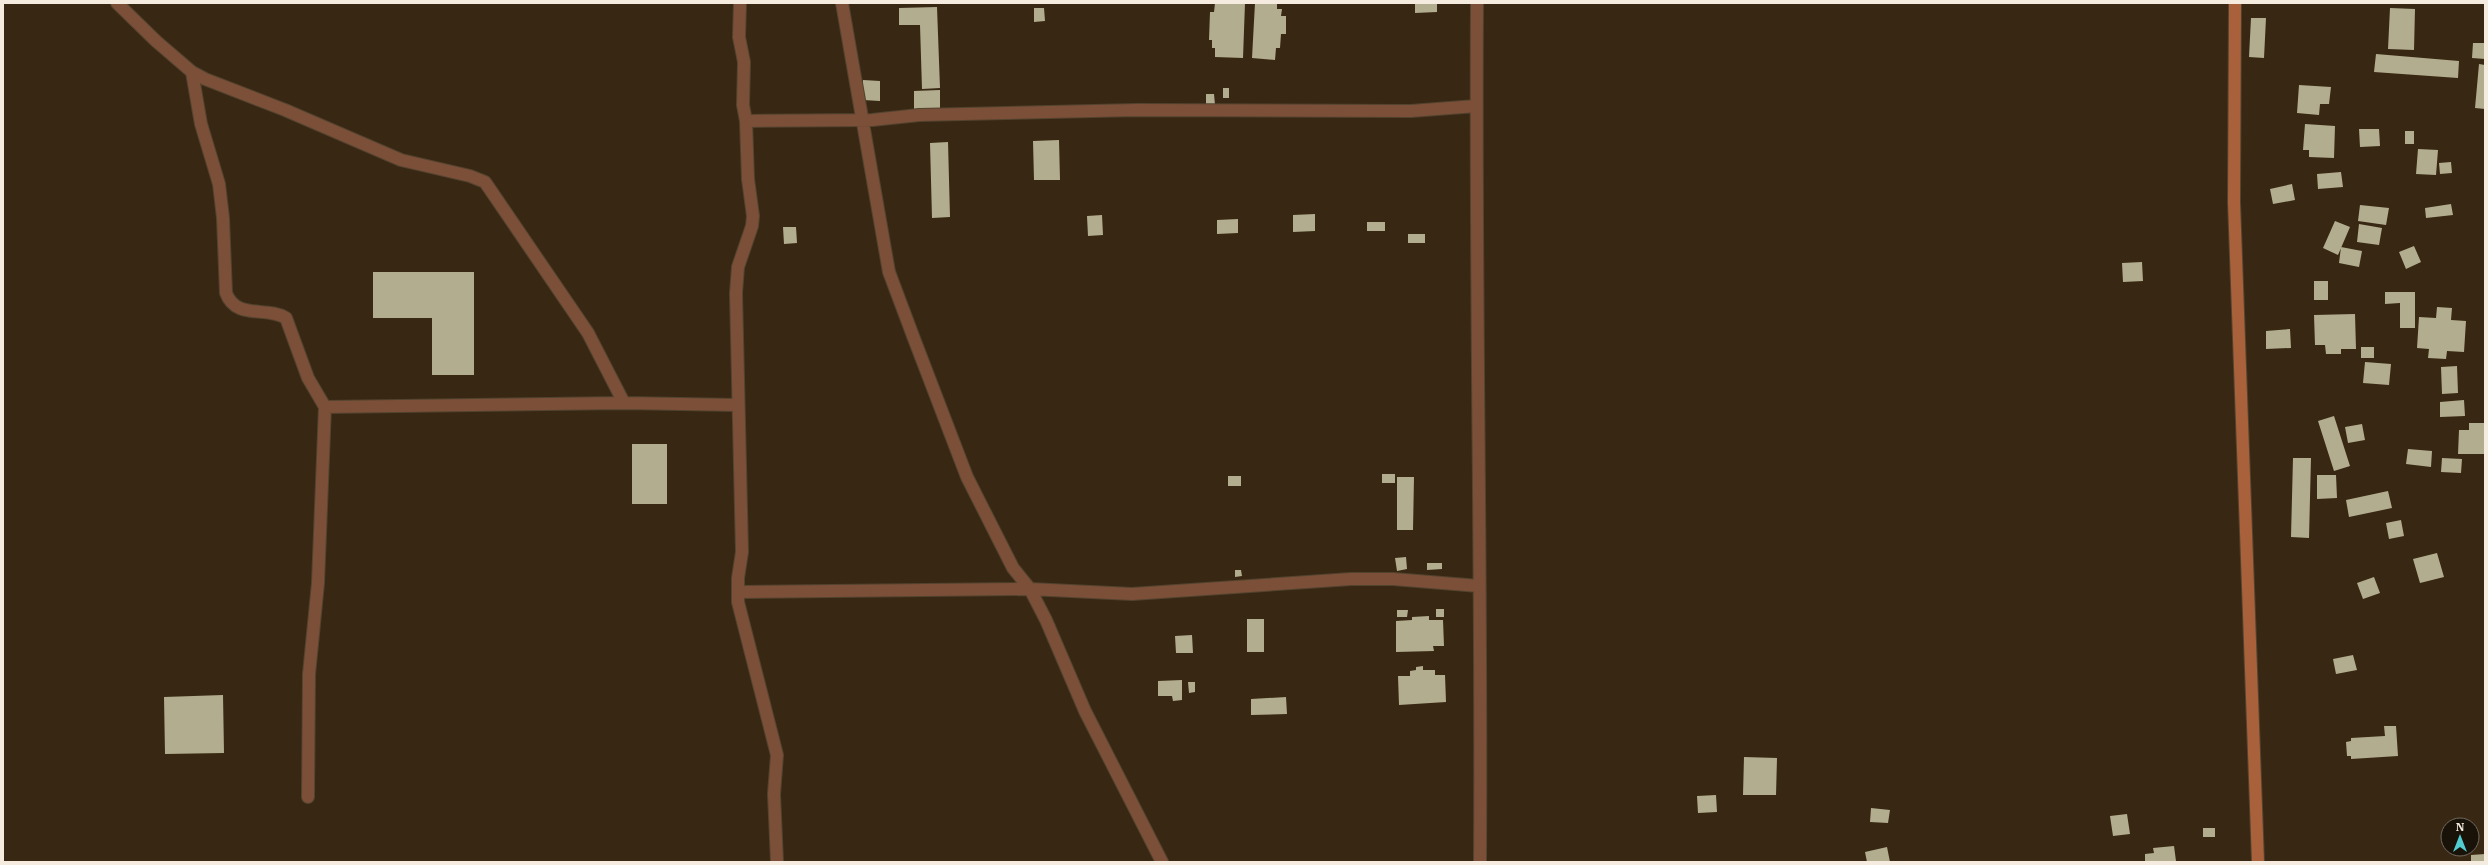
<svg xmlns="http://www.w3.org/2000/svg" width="2488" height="865" viewBox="0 0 2488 865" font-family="'IBM Plex Serif',serif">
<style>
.building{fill:#b3ad90}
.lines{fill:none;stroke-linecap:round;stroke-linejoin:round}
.street-casing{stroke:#52432f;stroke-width:14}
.secondary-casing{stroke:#52432f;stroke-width:14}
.street{stroke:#7c4f38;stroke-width:12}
.secondary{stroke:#a9613b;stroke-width:12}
</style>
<rect width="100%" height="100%" fill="#382813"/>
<path class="building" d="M1215 3H1245L1243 58 1215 57V48H1212V40H1209L1210 12H1214Z
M1255 3H1277V9H1282L1281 16H1286V34H1281L1280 48H1276L1275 60 1252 58Z
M1415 3H1437V12L1415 13Z
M937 7 940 88 922 89 920 25H899V8Z
M1034 8H1044L1045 21 1034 22Z
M2390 8 2415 9 2414 50 2388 49Z
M2251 18H2266L2264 58 2249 57Z
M2473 43H2485V59L2472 58Z
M2376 54 2459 61 2458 78 2374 72Z
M2479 64 2485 65V109L2475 108Z
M863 80 880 81V101L863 100Z
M2299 85 2331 87 2329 104H2320L2319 115 2297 113Z
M1223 88H1229V98H1223Z
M940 90V109H914V91Z
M1206 94H1214L1215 105H1206Z
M2305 124 2335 126 2334 158 2309 157V150H2303Z
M2359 129H2379L2380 146 2360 147Z
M2405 131H2414V144H2405Z
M1059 140 1060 180H1034L1033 141Z
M948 142 950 217 932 218 930 143Z
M2418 149 2438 150 2436 175 2416 174Z
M2451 162 2452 173 2440 174 2439 163Z
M2341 172 2343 187 2318 189 2317 174Z
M2292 184 2295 200 2273 204 2270 189Z
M2451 204 2453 215 2426 218 2425 208Z
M2360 205 2389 208 2386 225 2358 221Z
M1315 214V231L1293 232V215Z
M1102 215 1103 235 1088 236 1087 216Z
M1238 219V233L1217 234V220Z
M2335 221 2350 227 2338 255 2323 248Z
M1367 222H1385V231H1367Z
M2359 224 2382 228 2379 245 2357 242Z
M783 227H796L797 243 784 244Z
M1408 234H1425V243H1408Z
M2414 246 2421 262 2406 269 2399 252Z
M2341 247 2362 251 2359 267 2339 263Z
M2142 262 2143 281 2123 282 2122 263Z
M373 272H474V375H432V318H373Z
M2314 281H2328V300H2314Z
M2385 292H2415V328H2400V303L2385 304Z
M2437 307 2452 308 2451 320 2466 321 2464 352 2447 351 2446 359 2428 358 2429 349 2417 348 2419 317 2436 318Z
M2355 314 2356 349H2341V354H2326L2325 345H2315L2314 315Z
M2290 329 2291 348 2266 349V331Z
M2361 347H2374V358H2361Z
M2365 362 2391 364 2389 385 2363 383Z
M2457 366 2458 393 2442 394 2441 367Z
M2464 400 2465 416 2440 417V402Z
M2334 416 2350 466 2334 471 2318 421Z
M2469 423H2485V454H2458L2459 430H2469Z
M2362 424 2365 440 2348 443 2345 427Z
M632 444H667V504H632Z
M2408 449 2432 451 2431 467 2406 464Z
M2293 458H2311L2309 538 2291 537Z
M2442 458 2462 459 2461 473 2441 472Z
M1382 474H1395V483H1382Z
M2317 475H2336L2337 498 2317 499Z
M1228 476H1241V486H1228Z
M1397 477H1414L1413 530H1397Z
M2388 491 2392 508 2349 517 2346 500Z
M2401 520 2404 536 2389 539 2386 523Z
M2437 553 2444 577 2420 583 2413 559Z
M1406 557 1407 569 1397 571 1395 558Z
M1427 563H1442V569L1427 570Z
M1235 570H1241L1242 576 1235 577Z
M2374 577 2380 593 2363 599 2357 583Z
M1436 609H1444V617H1436Z
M1397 610H1408L1407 617H1397Z
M1429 616V620H1443L1444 646H1433L1434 651 1396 652V621L1412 620V617Z
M1247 619H1264V652H1247Z
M1192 635 1193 653H1176L1175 636Z
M2353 655 2357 670 2336 674 2333 659Z
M1423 666V670H1435V675H1445L1446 702 1399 705 1398 676H1410V671L1416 670V667Z
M1182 680V700L1173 701 1172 696H1158V681Z
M1188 682H1195V692L1189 693Z
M223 695 224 753 165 754 164 697Z
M1286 697 1287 714 1251 715V699Z
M2384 726H2396L2398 756 2351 759V756H2347L2346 742 2351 741V738L2385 736Z
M1744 757 1777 758 1776 795H1743Z
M1716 795 1717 812 1698 813 1697 796Z
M1871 808 1890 810 1888 823 1870 822Z
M2127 814 2130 834 2113 836 2110 816Z
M2203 828H2215V837H2203Z
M2174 846 2176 861 2145 862V854L2154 853 2153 848Z
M1887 847 1890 862H1867L1865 852Z
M2485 854V862H2471V855Z"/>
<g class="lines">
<g class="street-casing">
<path id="street" d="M117 3 156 41 192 72 205 79 285 110 401 160 470 176 485 182 588 333 624 403 737 405
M740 3 739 37 744 62 743 105 746 121 748 179 753 216 752 226 738 267 736 293 742 552 738 578V602L777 755 774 794 777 862
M842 3 889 272 913 336 967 477 1013 568 1030 589 1046 620 1085 711 1162 862
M1477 3C1475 289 1482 576 1480 862
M192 72 201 124 219 184 223 218 226 293C236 320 266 306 286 318L308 378 325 407 318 583 309 674 308 797
M746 121 872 120 919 115 1137 110 1411 111 1476 106
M325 407 624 403
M738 592 1030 589 1132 594 1351 579H1393L1479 586"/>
</g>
<g class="secondary-casing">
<path id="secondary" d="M2235 3 2234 202 2258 862"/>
</g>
<use href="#street" class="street"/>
<use href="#secondary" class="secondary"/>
</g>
<rect width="2488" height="865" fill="none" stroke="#f5ebde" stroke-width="8"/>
<g transform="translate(2460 837)"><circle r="19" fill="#191209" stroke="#71695e"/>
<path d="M0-3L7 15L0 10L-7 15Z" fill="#51ccd1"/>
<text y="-6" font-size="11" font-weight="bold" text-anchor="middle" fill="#f5ebde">N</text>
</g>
</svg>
